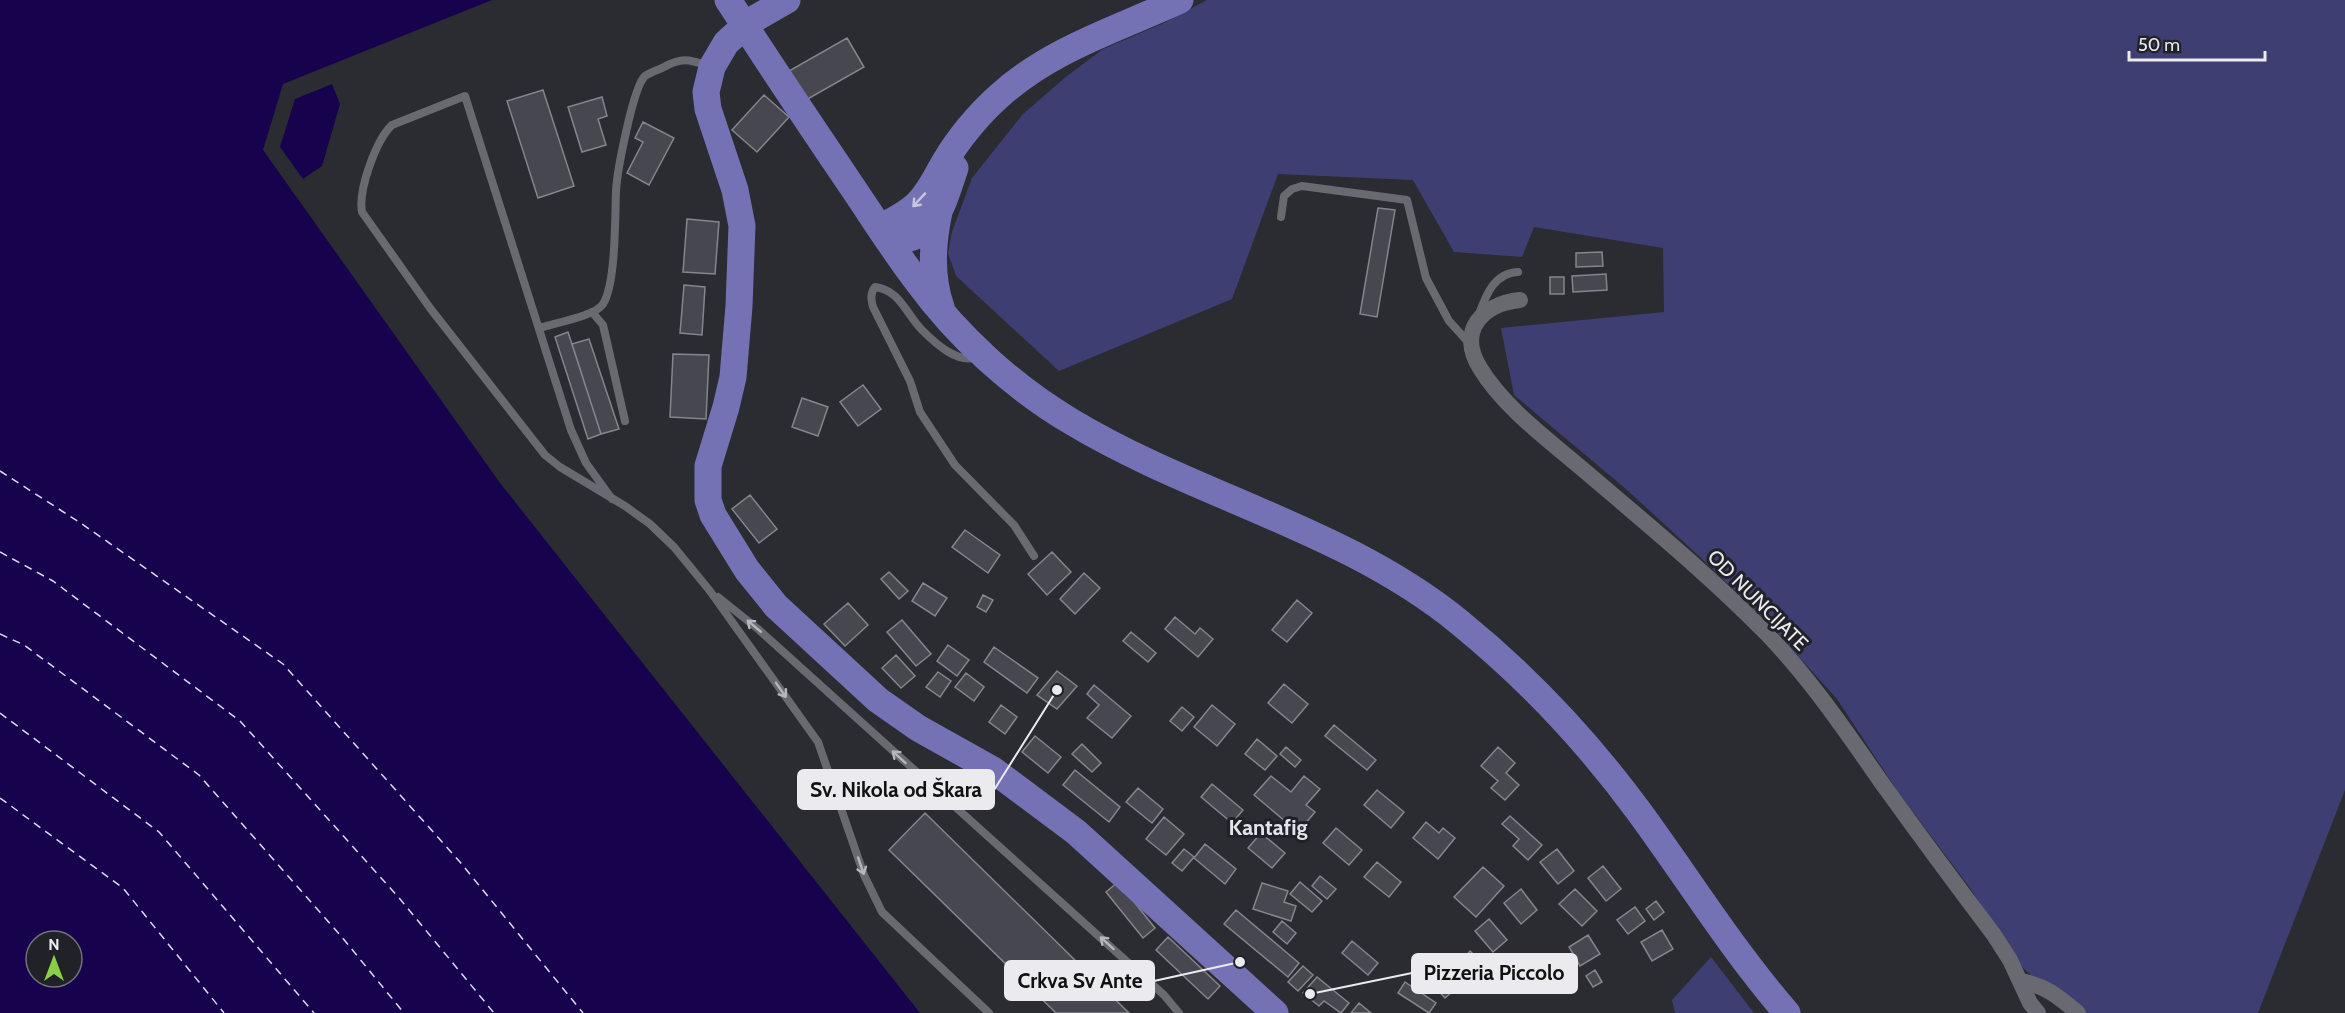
<svg xmlns="http://www.w3.org/2000/svg" width="2345" height="1013" viewBox="0 0 2345 1013" font-family="Cabin,sans-serif">
<style>
.green{fill:#3f3e72}
.water{fill:#17034d;fill-rule:evenodd}
.lines{fill:none;stroke-linecap:round;stroke-linejoin:round}
.ferry{stroke:#dbdcf2;stroke-width:1.5;stroke-dasharray:8 6;stroke-linecap:butt}
.building{fill:#47474f;stroke:#84858d;stroke-width:1.5}
.lane{stroke:#696a71;stroke-width:8}
.street{stroke:#696a71;stroke-width:16}
.primary{stroke:#7472b4;stroke-width:27}
.oneway{stroke:#c7c6dd}
.oneway2{stroke:#b6b7bd}
.labels{text-anchor:middle;stroke-width:6;stroke-linejoin:round;paint-order:stroke}
.street-label{font-size:20px;fill:#eaeaef;stroke:#212228}
.quarter-label{font-size:22px;font-weight:bold;fill:#e2e3ec;stroke:#212228}
.leader{fill:none;stroke:#eaeaef;stroke-width:2}
.callout-dot{fill:#eaeaef;stroke:#212228;stroke-width:2}
.callout{fill:#eaeaef;stroke:#eaeaef;stroke-width:2}
.callout-label{font-size:21px;text-anchor:middle;font-weight:bold;fill:#111}
</style>
<rect width="100%" height="100%" fill="#2b2b32"/>
<path class="green" d="M1207 0H2345V790L2258 1013H2086L2046 981 2031 975 2021 966 1970 888 1898 792 1837 699 1771 626 1701 558 1626 489 1514 395 1501 328 1664 312 1663 248 1534 227 1522 257 1454 252 1413 180 1278 174 1232 299 1059 371 956 276 948 253 952 232 972 178 1023 114 1067 76 1103 49 1164 23Z
M1711 957 1754 1013H1675L1672 1000Z"/>
<path class="water" d="M0 0H492L283 84 263 150 500 483 920 1013H0ZM36 941H72V977H36Z
M332 84 340 104 322 166 303 179 280 147 295 99Z"/>
<g class="lines">
<path class="ferry" d="M0 471 82 524 283 664 460 862 583 1013
M0 552 53 581 240 721 400 899 494 1013
M0 634 24 645 199 775 341 936 404 1013
M0 713 159 832 314 1013
M0 798 123 888 224 1013"/>
</g>
<path class="building" d="M847 38 864 67 806 100 789 71Z
M543 90 574 186 538 198 507 101Z
M764 95 789 117 757 152 732 130Z
M602 97 607 116 598 119 606 145 582 152 568 107Z
M643 122 674 138 649 185 627 173 643 142 635 138Z
M1378 208 1395 210 1377 317 1360 314Z
M687 219 719 222 715 274 683 272Z
M1602 252 1603 266 1576 267V253Z
M1606 274 1607 290 1573 292 1572 276Z
M1550 277H1564V294H1550Z
M684 285 705 287 702 335 680 333Z
M568 332 601 434 588 439 555 337Z
M589 339 619 429 601 434 572 344Z
M673 354 709 355 706 419 670 417Z
M863 385 881 409 858 426 840 402Z
M802 398 828 407 818 436 792 427Z
M750 495 777 529 759 543 732 509Z
M965 530 1000 555 988 573 952 547Z
M1052 552 1071 572 1047 595 1028 574Z
M889 572 908 591 899 599 881 579Z
M1084 573 1100 588 1075 614 1060 599Z
M923 583 947 598 935 616 912 601Z
M983 595 993 600 986 612 977 607Z
M1297 600 1312 613 1287 642 1272 630Z
M848 603 868 625 845 646 824 624Z
M1175 617 1195 634 1200 628 1213 639 1198 657 1165 629Z
M902 620 931 654 916 666 887 632Z
M1131 632 1156 653 1148 662 1123 641Z
M948 645 969 660 957 676 937 661Z
M994 647 1038 678 1027 693 984 662Z
M896 655 915 676 901 688 882 668Z
M1057 671 1077 686 1057 709 1037 695Z
M938 672 951 681 940 697 926 687Z
M966 673 984 687 974 701 955 687Z
M1284 684 1308 704 1292 723 1268 703Z
M1094 685 1131 716 1112 738 1087 718 1099 705 1087 694Z
M1001 705 1017 717 1005 734 989 722Z
M1212 705 1235 724 1217 746 1194 727Z
M1182 707 1194 717 1182 731 1170 721Z
M1334 725 1376 760 1367 770 1325 736Z
M1035 736 1061 757 1048 773 1022 752Z
M1257 739 1277 756 1265 770 1245 754Z
M1082 744 1101 763 1092 772 1072 754Z
M1286 747 1301 760 1295 767 1280 754Z
M1498 747 1515 763 1506 773 1519 785 1505 800 1491 788 1498 781 1481 766Z
M1075 770 1120 807 1109 822 1063 785Z
M1271 776 1291 792 1304 776 1320 789 1306 805 1315 812 1298 832 1254 795Z
M1212 784 1243 810 1232 823 1201 797Z
M1138 788 1163 809 1152 823 1126 802Z
M1377 790 1404 812 1391 828 1364 805Z
M925 813 1129 1013H1056L889 850Z
M1510 816 1542 845 1528 860 1513 846 1519 839 1502 824Z
M1164 817 1184 834 1166 855 1146 839Z
M1426 822 1439 833 1443 828 1455 838 1438 859 1413 838Z
M1336 828 1362 850 1349 865 1323 843Z
M1261 833 1285 853 1272 868 1248 848Z
M1205 844 1236 869 1225 884 1194 858Z
M1184 849 1194 857 1182 871 1172 863Z
M1557 849 1574 871 1558 884 1540 862Z
M1377 862 1401 882 1389 897 1364 877Z
M1603 866 1621 889 1606 901 1588 878Z
M1483 867 1504 886 1476 917 1454 897Z
M1320 876 1336 889 1327 899 1312 886Z
M1118 882 1155 928 1143 938 1106 892Z
M1300 882 1322 901 1312 912 1290 894Z
M1262 883 1288 891 1284 902 1296 906 1291 921 1253 909Z
M1521 889 1537 910 1521 924 1504 903Z
M1575 889 1597 911 1582 926 1559 904Z
M1656 901 1664 912 1654 920 1646 909Z
M1635 907 1645 921 1628 934 1617 920Z
M1236 910 1299 963 1288 977 1224 924Z
M1489 919 1507 940 1493 952 1475 931Z
M1282 921 1296 933 1287 944 1273 932Z
M1662 930 1673 949 1652 961 1641 942Z
M1588 935 1600 954 1580 966 1569 947Z
M1168 937 1220 986 1208 999 1156 950Z
M1352 941 1378 963 1368 975 1342 953Z
M1470 951 1483 963 1470 978 1457 967Z
M1522 955 1533 967 1526 973 1533 982 1520 993 1498 967 1511 956 1515 961Z
M1303 966 1313 975 1298 991 1288 982Z
M1595 970 1602 982 1593 987 1586 976Z
M1440 975 1454 990 1445 998 1431 983Z
M1317 977 1349 1003 1341 1013 1324 1001 1319 1006 1303 993Z
M1405 982 1436 1003 1429 1013 1398 993Z
M1359 1003 1371 1013H1351Z"/>
<g class="lines">
<path class="lane" d="M1281 217 1284 196 1292 189 1302 186 1407 200 1426 278 1449 321 1470 344
M592 312 603 325 625 421
M1479 314C1486 295 1494 273 1518 272
M540 328C554 323 596 316 603 304 616 284 615 216 616 191 617 172 633 87 645 76 649 73 657 70 662 68 682 57 688 59 709 66
M977 357C957 364 935 343 922 330 906 314 900 290 875 287 870 294 871 299 873 307L910 381 920 412 955 465 1014 525 1034 556
M612 499 586 463 571 430 465 96 392 125C376 140 358 190 362 212L430 308 545 455 560 467 625 506 650 524 674 547 710 591 818 742 864 875 882 912 989 1013
M718 597 758 629 1164 995 1179 1013"/>
<path class="street" d="M1520 300C1482 304 1457 331 1480 368 1504 408 1551 442 1586 472 1647 524 1709 575 1765 632 1810 678 1847 733 1884 786 1920 836 1957 886 1994 935L2010 960 2030 1003 2038 1013
M2020 981C2045 985 2059 997 2078 1013"/>
<path class="primary" d="M728 0C769 63 811 126 853 188 874 219 894 251 917 281 958 337 1013 387 1072 422 1197 497 1345 529 1459 622 1528 678 1588 742 1640 813 1689 880 1733 951 1787 1013
M787 0 749 22 726 43 712 67 706 92 708 109 735 190 742 226 739 306 733 377 726 407 708 466V500L713 515 747 570 776 606 878 700 918 728 993 770 1076 832 1275 1013
M939 212C932 244 930 276 941 307
M880 228C892 221 905 215 915 206 929 194 936 176 946 160 958 139 980 113 998 97 1050 49 1118 29 1180 0
M887 239C934 246 943 203 955 168"/>
</g>
<defs><path id="oneway-shaft" d="M-6 0H5M1.5-3L5.5 0L1.5 3" fill="none" stroke-width="1.6" stroke-linecap="round" stroke-linejoin="round" transform="scale(1.5)"/></defs>
<use class="oneway" href="#oneway-shaft" transform="translate(919 200) rotate(133)"/>
<g class="oneway2">
<use href="#oneway-shaft" transform="translate(754 626) rotate(-140)"/>
<use href="#oneway-shaft" transform="translate(781 690) rotate(55)"/>
<use href="#oneway-shaft" transform="translate(899 757) rotate(-138)"/>
<use href="#oneway-shaft" transform="translate(861 866) rotate(71)"/>
<use href="#oneway-shaft" transform="translate(1107 943) rotate(-138)"/>
</g>
<g class="labels">
<g class="street-label">
<text transform="translate(1758 600) rotate(45)" y="7">OD NUNCIJATE</text>
</g>
<g class="quarter-label">
<text x="1268" y="835">Kantafig</text>
</g>
</g>
<path class="leader" d="M1057 690L994 790M1310 994L1412 973M1240 962L1154 981"/>
<g class="callout-dot">
<circle cx="1057" cy="690" r="6"/>
<circle cx="1310" cy="994" r="6"/>
<circle cx="1240" cy="962" r="6"/>
</g>
<g class="callout">
<rect x="798" y="770" width="196" height="39" rx="6"/>
<rect x="1412" y="954" width="165" height="39" rx="6"/>
<rect x="1005" y="961" width="149" height="39" rx="6"/>
</g>
<g class="callout-label">
<text x="896" y="797">Sv. Nikola od Škara</text>
<text x="1494" y="980">Pizzeria Piccolo</text>
<text x="1080" y="988">Crkva Sv Ante</text>
</g>
<g transform="translate(54 959)"><circle r="28" fill="#212228" stroke="#717278" stroke-width="1.5"/>
<path d="M0-4.5L10 22L0 15L-10 22Z" fill="#89cf48"/>
<text y="-9" font-size="16" font-weight="bold" text-anchor="middle" fill="#eaeaef">N</text>
</g>
<path d="M2129 51v9h136v-9" fill="none" stroke="#eaeaef" stroke-width="3"/>
<text x="2138" y="51" font-size="18" fill="#eaeaef" stroke="#212228" stroke-width="4.5" paint-order="stroke">50 m</text>
</svg>
